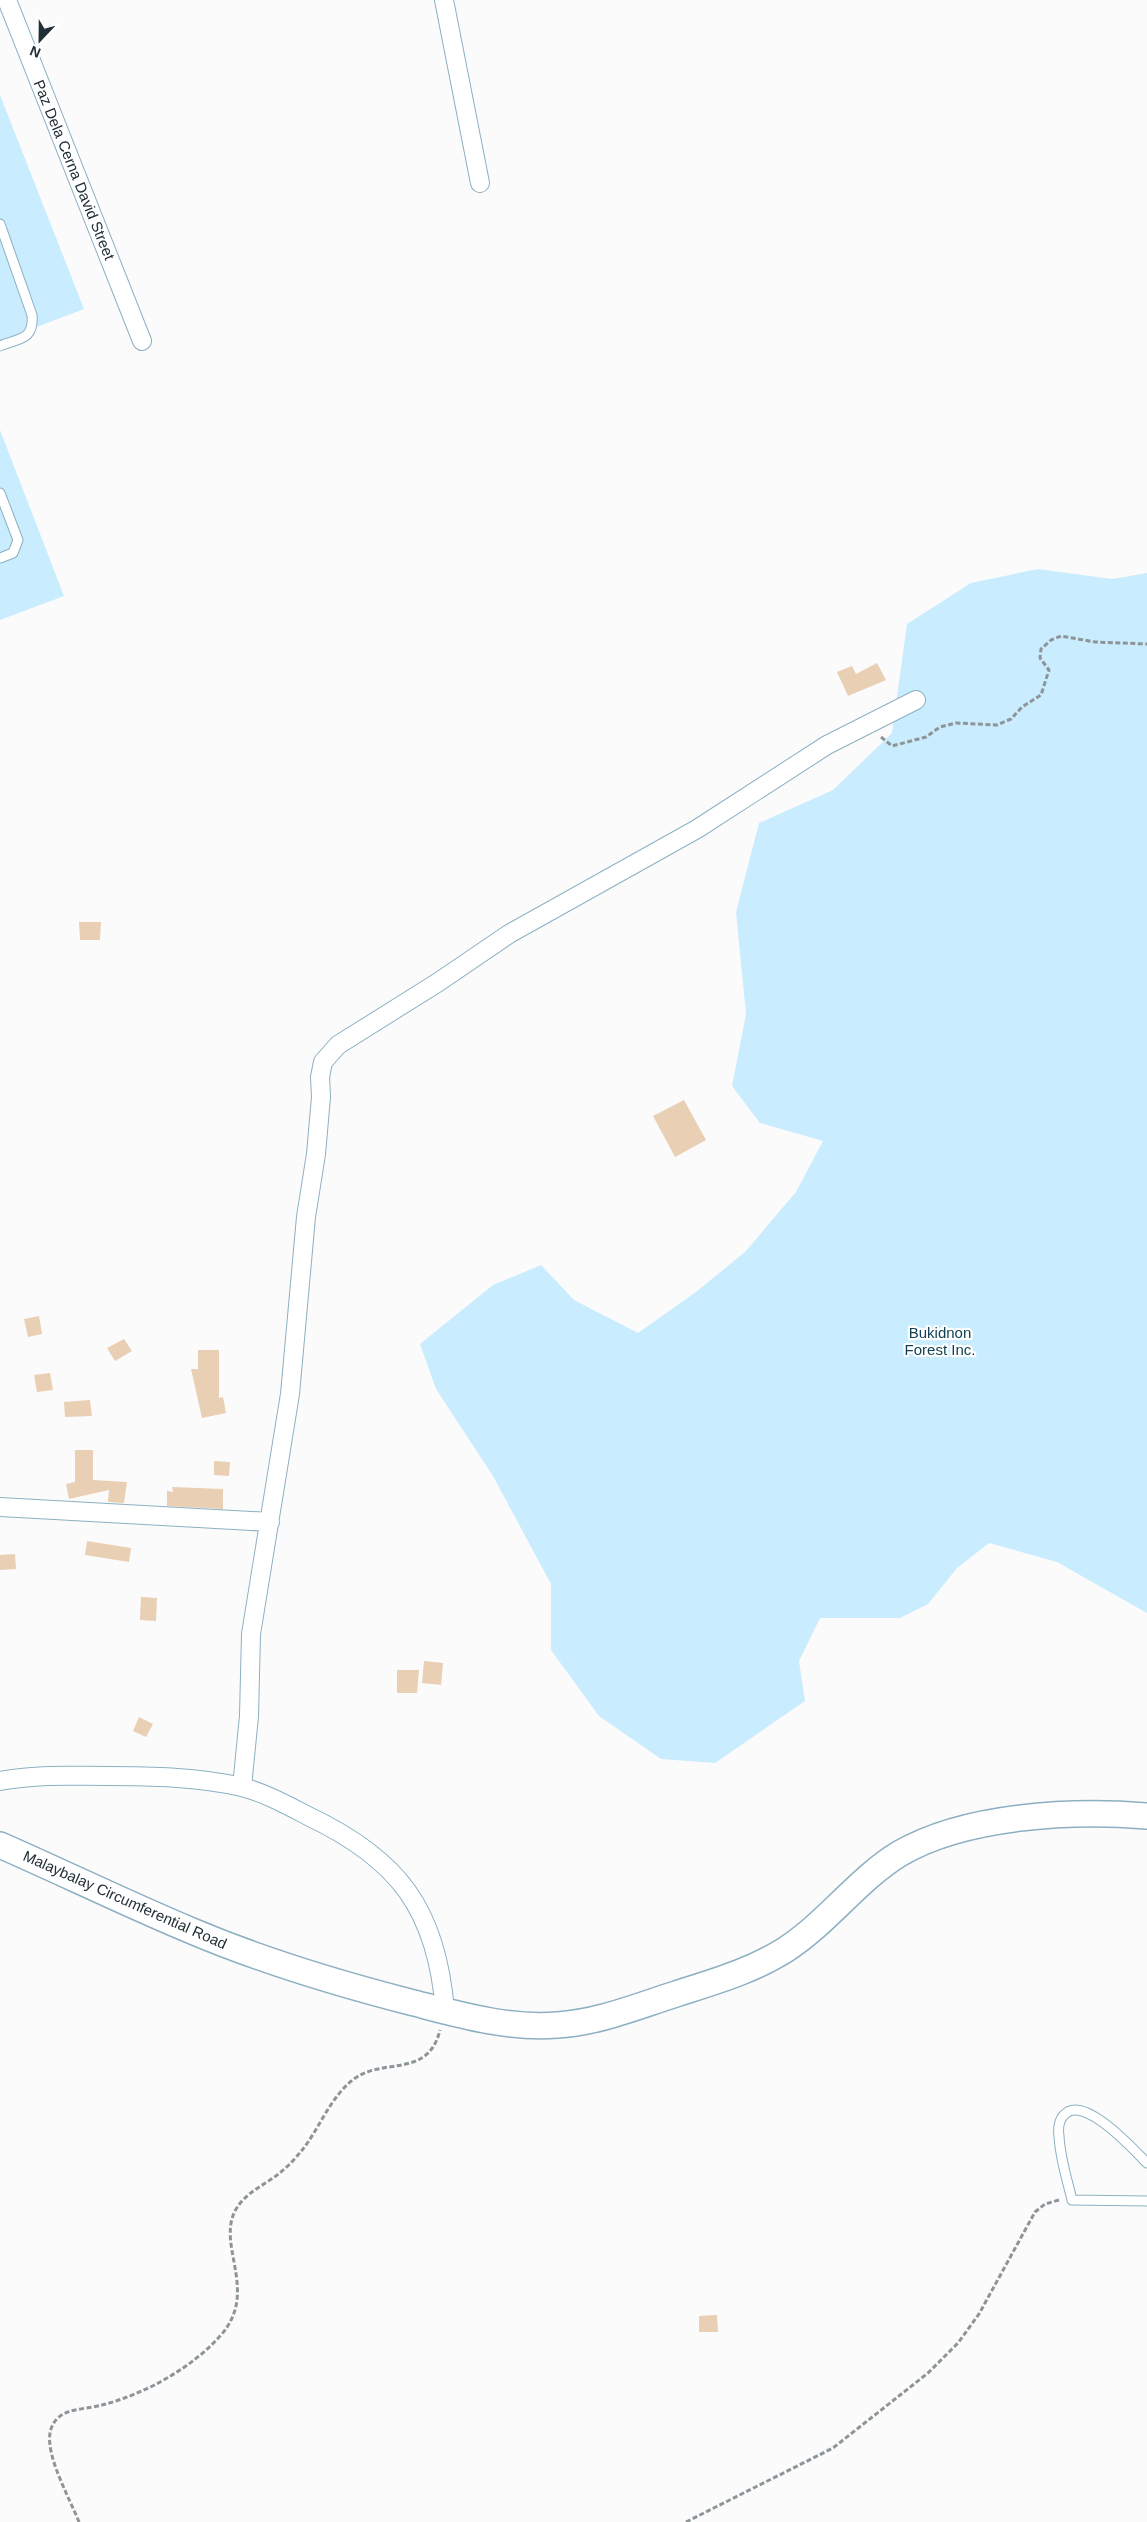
<svg xmlns="http://www.w3.org/2000/svg" width="1147" height="2522" viewBox="0 0 1147 2522" font-family="Arial,sans-serif">
<style>
.green{fill:#c9ecfe}
.building{fill:#e9cfb4}
.lines{fill:none;stroke-linecap:round;stroke-linejoin:round}
.lane-casing{stroke:#8cb0c2;stroke-width:11}
.street-casing{stroke:#8cb0c2;stroke-width:20}
.secondary-casing{stroke:#8cb0c2;stroke-width:28}
.path{stroke:#8e9599;stroke-width:3;stroke-dasharray:5 2.5;stroke-linecap:butt}
.lane{stroke:#fff;stroke-width:9}
.street{stroke:#fff;stroke-width:18}
.secondary{stroke:#fff;stroke-width:25}
.labels{text-anchor:middle;stroke-width:4.5;stroke-linejoin:round;paint-order:stroke}
.street-label{font-size:15px;fill:#202e35;stroke:#fff}
.park-label{font-size:15px;fill:#124155;stroke:#fff}
</style>
<rect width="100%" height="100%" fill="#fbfbfb"/>
<path class="green" d="M0 95 84 309 0 341Z
M0 430 64 596 0 620Z
M1038 569 1112 579 1147 573V1613L1057 1562 989 1543 957 1568 928 1604 900 1618H820L799 1661 805 1701 715 1763 661 1759 599 1716 551 1650V1584L493 1476 436 1389 420 1344 493 1285 541 1265 574 1300 638 1333 696 1292 746 1251 796 1192 823 1141 760 1123 732 1086 746 1014 736 912 759 823 833 790 892 733 907 624 971 583Z"/>
<path class="building" d="M877 663 886 680 848 696 837 672 852 666 856 674Z
M79 922H101L100 940H80Z
M684 1100 706 1140 675 1157 653 1116Z
M39 1316 42 1334 28 1337 24 1319Z
M124 1339 132 1351 115 1361 107 1348Z
M198 1350H219V1398L223 1397 226 1413 202 1418 191 1369H198Z
M50 1373 53 1390 37 1392 34 1375Z
M90 1400 92 1416 65 1417 64 1402Z
M75 1450H93V1480L127 1482 124 1503 108 1502 109 1490 69 1499 66 1484 75 1482Z
M214 1461 230 1462 229 1476 214 1475Z
M172 1487 223 1489V1509L167 1506V1491L173 1492Z
M87 1541 131 1548 129 1562 85 1555Z
M15 1554 16 1569 0 1570V1555Z
M141 1597 157 1598 156 1621 140 1620Z
M424 1661 443 1663 441 1685 422 1683Z
M397 1670H419L417 1693H397Z
M139 1717 153 1724 146 1737 133 1731Z
M717 2315 718 2332H699V2316Z"/>
<g class="lines">
<g class="lane-casing">
<path id="lane" d="M0 224 32 315C34 340 20 338 0 346
M0 493 18 540 13 553 0 558
M1147 2163C1134 2150 1083 2093 1064 2115 1059 2120 1058 2129 1059 2136 1060 2158 1067 2179 1072 2200L1147 2201"/>
</g>
<g class="street-casing">
<path id="street" d="M7 0 142 341
M444 0 480 183
M0 1507 270 1522
M0 1781C35 1774 71 1776 106 1776 151 1776 198 1777 242 1787 265 1793 287 1805 308 1816 399 1859 437 1910 445 2011
M242 1787 249 1716 251 1634 290 1394 306 1217 316 1154 321 1097 320 1077 323 1062 338 1045 437 983 509 934 697 829 827 745 916 700"/>
</g>
<g class="secondary-casing">
<path id="secondary" d="M0 1845C64 1873 127 1904 192 1931 263 1961 336 1983 410 2002 457 2014 507 2029 557 2025 597 2023 638 2006 676 1994 713 1982 752 1971 785 1950 827 1923 857 1880 899 1854 965 1815 1072 1810 1147 1816"/>
</g>
<path class="path" d="M881 737 892 746 926 737 940 727 956 723 997 725 1011 719 1022 707 1041 695 1049 670 1040 658 1041 649 1051 640 1061 636 1095 642 1147 644
M79 2522C70 2499 46 2457 50 2433 51 2427 54 2421 59 2417 69 2408 89 2409 102 2405 145 2394 192 2368 221 2335 263 2287 207 2237 243 2200 254 2188 270 2182 282 2171 290 2165 297 2156 303 2149 320 2127 331 2096 354 2079 383 2057 428 2079 440 2030
M686 2522 833 2448 928 2373 958 2343 979 2314 1035 2212 1045 2204 1059 2200"/>
<use href="#lane" class="lane"/>
<use href="#street" class="street"/>
<use href="#secondary" class="secondary"/>
</g>
<g class="labels">
<g class="street-label">
<text transform="translate(74 170) rotate(68)" y="5">Paz Dela Cerna David Street</text>
<text transform="translate(125 1900) rotate(24)" y="5">Malaybalay Circumferential Road</text>
</g>
<g class="park-label">
<text x="940" y="1338">Bukidnon<tspan x="940" dy="17">Forest Inc.</tspan></text>
</g>
</g>
<g transform="translate(40 40) rotate(202)" stroke="#ffffff" stroke-width="4" paint-order="stroke">
<path d="M0-4L9 19L0 12L-9 19Z" fill="#202e35"/>
<text y="-8" font-size="14" font-weight="bold" text-anchor="middle" fill="#202e35">N</text>
</g>
</svg>
